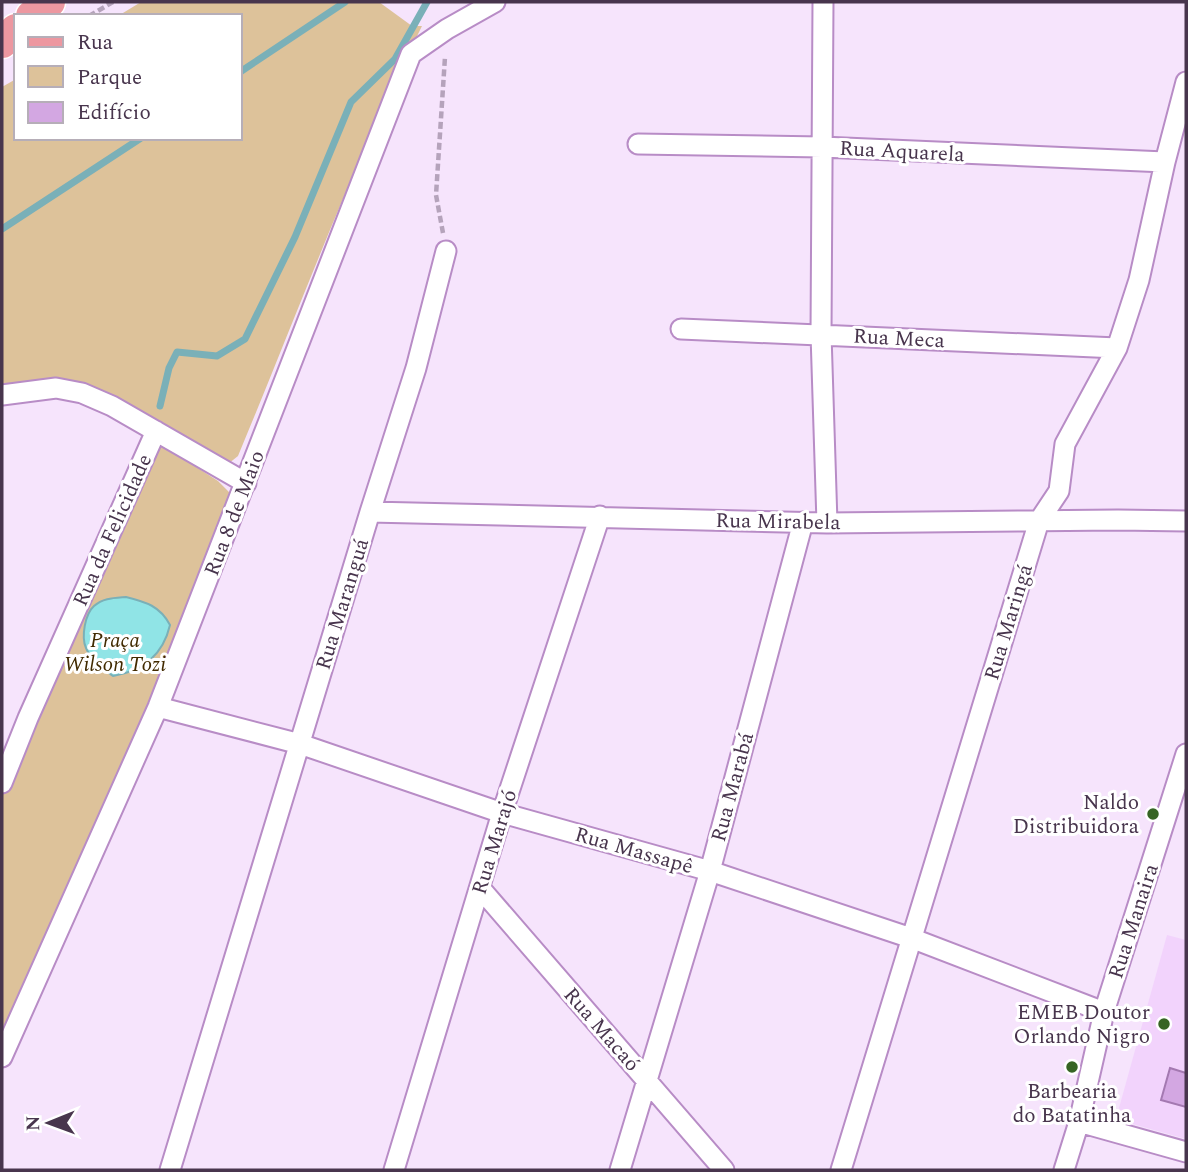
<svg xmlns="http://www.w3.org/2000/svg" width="1188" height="1172" viewBox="0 0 1188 1172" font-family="Spectral,serif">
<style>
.built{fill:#f2d3fc}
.green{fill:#ddc29a}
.water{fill:#90e4e6;stroke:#7ab0b8;stroke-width:2}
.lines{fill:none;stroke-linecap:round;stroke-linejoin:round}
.stream{stroke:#7ab0b8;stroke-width:7}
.building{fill:#d3a7e2;stroke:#a479b1;stroke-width:2}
.minor-casing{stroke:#b88cc6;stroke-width:23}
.primary-casing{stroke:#fff;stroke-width:35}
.path{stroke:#b5a3bb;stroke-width:4.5;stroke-dasharray:7 3.5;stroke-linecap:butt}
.minor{stroke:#fff;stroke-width:19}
.primary{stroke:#ed97a0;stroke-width:32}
.poi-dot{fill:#366424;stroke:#fff;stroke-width:2.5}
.labels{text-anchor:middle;stroke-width:6;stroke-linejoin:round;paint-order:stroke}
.street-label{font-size:21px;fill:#48354d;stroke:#fff}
.park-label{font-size:21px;font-style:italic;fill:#412a00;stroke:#fff}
.poi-label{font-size:21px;fill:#48354d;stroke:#fff;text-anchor:end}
</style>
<rect width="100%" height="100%" fill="#f6e4fc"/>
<path class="built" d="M1167 935 1186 940V1139L1129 1123 1119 1108Z"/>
<path class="green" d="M141 2H379L412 26H422C352 165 298 312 238 456L228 464 105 392 76 383 2 388V87L16 79V138H240V16H118Z
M151 438 218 481 231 494 162 680 2 1045V791Z"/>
<path class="water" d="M126 597C146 602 160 606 170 625 163 655 143 671 113 676 103 668 91 660 86 648 81 637 85 614 94 606 103 598 114 598 126 597Z"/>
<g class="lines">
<path class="stream" d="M240 72 345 2
M2 229 141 138
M160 406 169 368 177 352 217 356 245 339 295 237 351 102 395 59 427 2"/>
</g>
<path class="building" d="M1170 1068 1186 1073V1107L1161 1100Z"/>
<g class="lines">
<g class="minor-casing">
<path id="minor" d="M823 2 821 334 827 523
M638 144 822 147 1165 162
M681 329 1117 348
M2 395 56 388 82 393 112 406 246 483
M370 512 827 523 1118 520 1186 521
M158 707 300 744 502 813 710 871 911 938 1104 1012
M2 783 28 718 156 431
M480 888 724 1170
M2 1057 158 707 411 54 447 29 495 2
M1079 1122 1186 1152
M170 1170 370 512 416 368 446 251
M394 1170 502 813 600 516
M620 1170 710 871 803 522
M841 1170 1039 521 1059 491 1065 444 1117 348 1139 280 1165 162 1186 82
M1064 1170 1079 1122 1104 1012 1186 754"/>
</g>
<g class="primary-casing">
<path id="primary" d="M32 16 49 2
M2 42 16 30"/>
</g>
<path class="path" d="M89 16 113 2
M443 233 436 195 445 57"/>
<use href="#minor" class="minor"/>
<use href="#primary" class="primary"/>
</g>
<g class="poi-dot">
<circle cx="1153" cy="814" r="7"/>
<circle cx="1164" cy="1024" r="7"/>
<circle cx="1072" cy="1067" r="7"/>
</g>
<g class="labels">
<g class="street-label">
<text transform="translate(902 151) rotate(3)" y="7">Rua Aquarela</text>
<text transform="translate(899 338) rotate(3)" y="7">Rua Meca</text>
<text transform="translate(234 513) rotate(-69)" y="7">Rua 8 de Maio</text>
<text transform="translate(778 521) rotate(1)" y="7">Rua Mirabela</text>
<text transform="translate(112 530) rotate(-66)" y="7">Rua da Felicidade</text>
<text transform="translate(342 604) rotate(-73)" y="7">Rua Maranguá</text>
<text transform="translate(1008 622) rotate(-73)" y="7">Rua Maringá</text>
<text transform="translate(732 787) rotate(-75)" y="7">Rua Marabá</text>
<text transform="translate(494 842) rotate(-73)" y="7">Rua Marajó</text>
<text transform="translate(634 850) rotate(16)" y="7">Rua Massapê</text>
<text transform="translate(1133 921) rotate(-72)" y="7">Rua Manaira</text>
<text transform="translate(602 1029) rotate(49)" y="7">Rua Macaó</text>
</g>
<g class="park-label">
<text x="115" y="647">Praça<tspan x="115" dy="24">Wilson Tozi</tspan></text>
</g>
<g class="poi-label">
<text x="1139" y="809">Naldo<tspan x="1139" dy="24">Distribuidora</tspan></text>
<text x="1150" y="1019">EMEB Doutor<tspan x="1150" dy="24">Orlando Nigro</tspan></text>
<text x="1072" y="1098" text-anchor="middle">Barbearia<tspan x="1072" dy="24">do Batatinha</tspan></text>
</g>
</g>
<rect width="1188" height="1172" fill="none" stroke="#48354d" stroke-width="7"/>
<rect x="14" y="14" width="228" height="126" fill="#ffffff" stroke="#b6aeb8" stroke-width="2"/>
<rect x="28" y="37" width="35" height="10" fill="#ed97a0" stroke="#b6aeb8" stroke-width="2"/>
<text x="77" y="49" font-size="21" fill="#48354d">Rua</text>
<rect x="28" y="66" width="35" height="21" fill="#ddc29a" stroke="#b6aeb8" stroke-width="2"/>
<text x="77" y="84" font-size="21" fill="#48354d">Parque</text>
<rect x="28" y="102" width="35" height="21" fill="#d3a7e2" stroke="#b6aeb8" stroke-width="2"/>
<text x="77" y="119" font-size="21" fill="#48354d">Edifício</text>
<g transform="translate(49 1123) rotate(269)" stroke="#ffffff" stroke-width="5" paint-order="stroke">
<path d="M0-5L12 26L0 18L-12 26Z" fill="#48354d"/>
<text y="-10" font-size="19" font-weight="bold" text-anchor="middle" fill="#48354d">N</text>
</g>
</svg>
